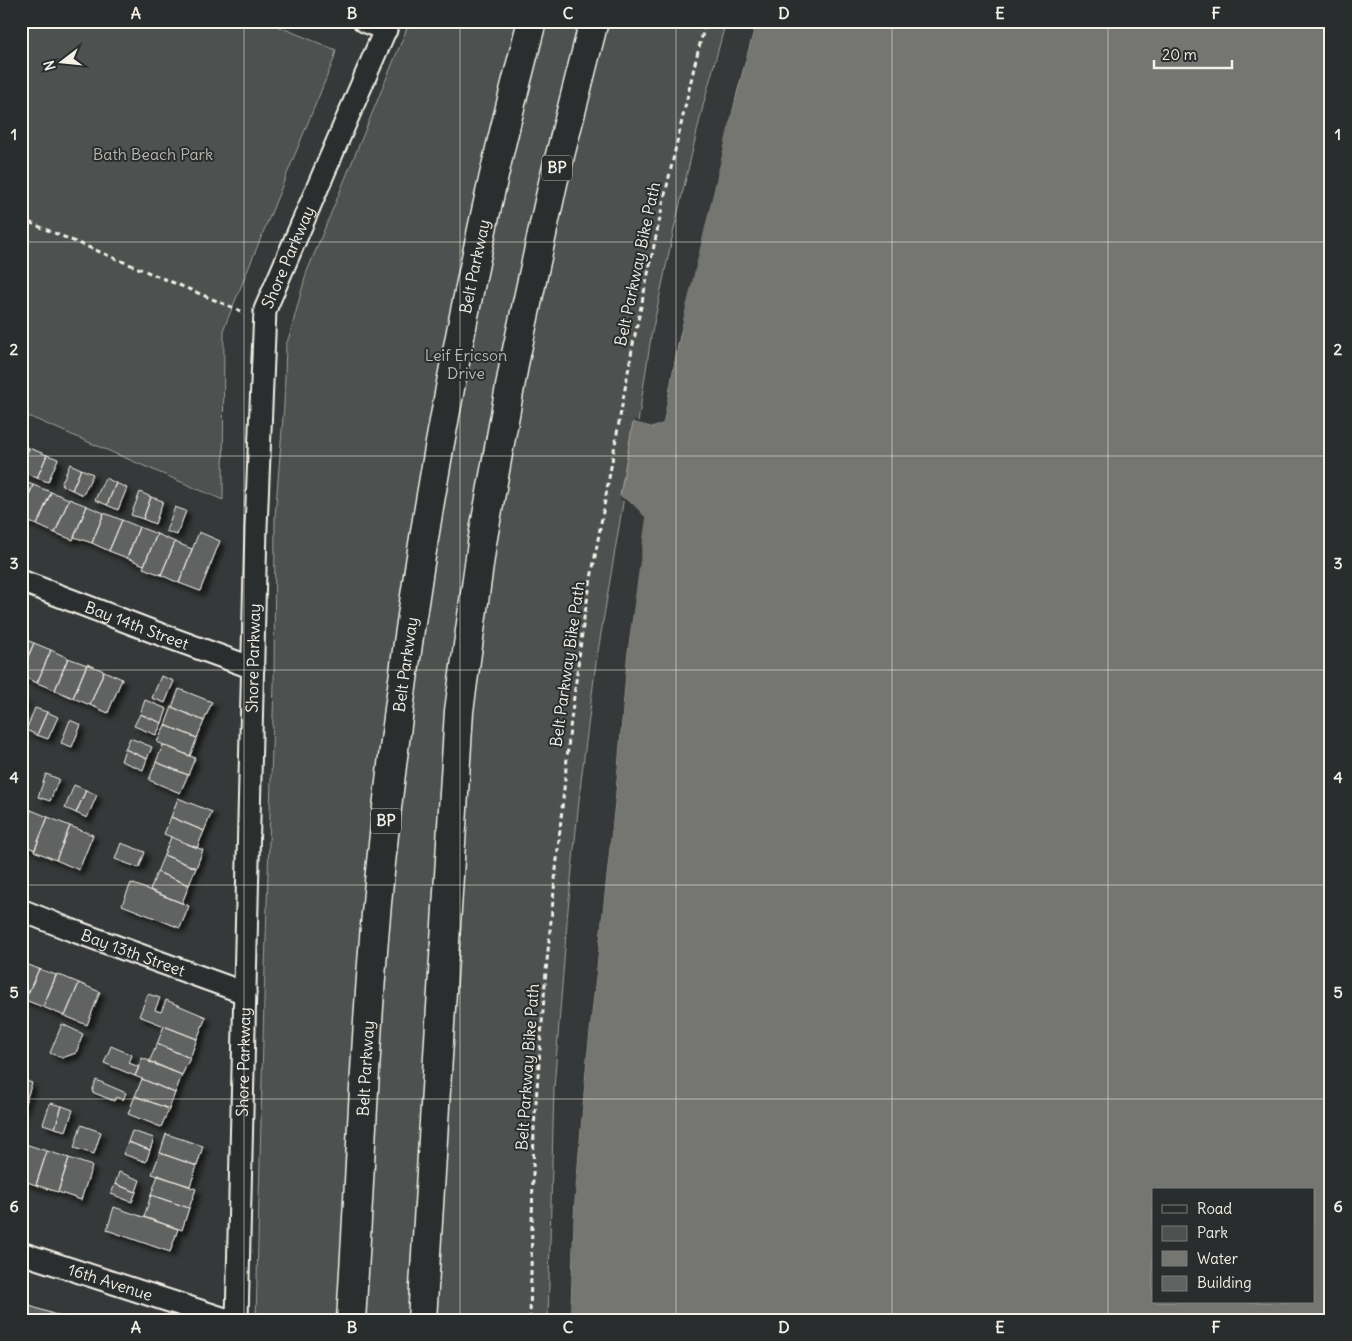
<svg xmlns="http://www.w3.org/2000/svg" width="1352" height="1341" viewBox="0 0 1352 1341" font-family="Delius,sans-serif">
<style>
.green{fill:#4e514f;stroke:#a1a19c}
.water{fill:#757572;stroke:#a8a7a1;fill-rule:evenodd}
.pier{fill:#363939}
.building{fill:#616362;stroke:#f4f1e8;filter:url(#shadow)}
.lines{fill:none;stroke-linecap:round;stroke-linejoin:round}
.street-casing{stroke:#f4f1e8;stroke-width:25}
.highway-casing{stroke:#f4f1e8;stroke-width:31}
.path{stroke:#f4f1e8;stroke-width:3;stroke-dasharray:5 4;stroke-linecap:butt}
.street{stroke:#2a2d2e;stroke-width:21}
.highway{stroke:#2a2d2e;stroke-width:28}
.grid{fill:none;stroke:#f4f1e8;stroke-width:1;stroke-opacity:0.55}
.labels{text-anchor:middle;stroke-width:4;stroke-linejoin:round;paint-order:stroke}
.shield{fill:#2a2d2e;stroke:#b7b6b0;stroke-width:1}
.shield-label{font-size:15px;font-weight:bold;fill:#f4f1e8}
.park-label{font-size:16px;fill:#bab9b2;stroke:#2a2d2e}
.street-label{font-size:16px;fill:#f4f1e8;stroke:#2a2d2e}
.neatline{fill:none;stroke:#f4f1e8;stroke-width:2}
.grid-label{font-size:16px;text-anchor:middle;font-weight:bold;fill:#f4f1e8}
</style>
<defs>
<filter id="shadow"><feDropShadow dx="4.5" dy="4.5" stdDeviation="2.5" flood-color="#0009"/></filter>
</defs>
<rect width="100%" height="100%" fill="#363939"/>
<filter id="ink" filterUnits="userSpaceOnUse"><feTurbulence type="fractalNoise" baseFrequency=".02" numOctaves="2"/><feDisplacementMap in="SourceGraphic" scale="10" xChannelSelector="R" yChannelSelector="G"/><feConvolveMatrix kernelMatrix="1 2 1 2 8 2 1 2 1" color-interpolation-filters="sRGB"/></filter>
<g filter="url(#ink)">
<path class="green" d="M21 21H265L336 50 334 59 224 328 223 500 21 413Z
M410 21H726L703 106 674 229 651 337 634 449 625 491 596 663 581 781 568 909 554 1088 548 1320H256L264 1000 274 685 275 517 284 405 286 345 290 334 306 274Z"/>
<path class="water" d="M756 21H1331V1320H570L574 1207 586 1064 615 798 627 656 645 518 633 504 620 496 633 422 653 427 663 423C687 288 720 154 756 21ZM1153 1190H1313V1302H1153Z"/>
<path class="pier" d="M754 21H756L737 91 678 342 663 423 653 427 633 422 634 420 653 425 661 422 675 342 734 91Z
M620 496 633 504 646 518 627 656 615 798 586 1064 574 1207 570 1320H567L571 1207 584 1064 613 798 625 655 643 519 632 506 620 499Z"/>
<path class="building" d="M21 444 29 448 24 460 21 459Z
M29 448 47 455 37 478 25 473 27 467 22 465Z
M47 455 58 459 48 482 37 478Z
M70 464 81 469 72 490 61 485Z
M81 469 93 474 83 495 72 490Z
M105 478 116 483 107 505 95 500Z
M21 480 33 485 21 515Z
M116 483 127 488 118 510 107 505Z
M33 485 51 492 37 525 21 519V515Z
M51 492 69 499 55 533 37 525Z
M140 492 151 497 143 519 131 515Z
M151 497 163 501 155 524 143 519Z
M69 499 87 506 73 540 55 533Z
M87 506 104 513 92 543 74 537Z
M175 507 186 511 177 535 166 531Z
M104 513 122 520 109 551 92 543Z
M122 520 139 527 127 558 109 551Z
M139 527 157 534 144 565 127 558Z
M199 532 220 541 200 591 179 583Z
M157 534 175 542 161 575 143 568Z
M175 542 192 549 179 583 161 575Z
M21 638 34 643 21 673Z
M34 643 51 650 37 683 21 676V673Z
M51 650 68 658 55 690 37 683Z
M68 658 87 665 73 698 55 690Z
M87 664 104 671 90 705 73 698Z
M104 671 122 679 108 713 90 705Z
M161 676 174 681 165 703 152 698Z
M179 689 212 702 204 721 172 707Z
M21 699 26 700 21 711Z
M145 700 167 709 162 723 140 714Z
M172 707 204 721 197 738 165 725Z
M35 708 47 712 37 735 26 730Z
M47 712 58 717 48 739 37 735Z
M140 714 162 723 156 735 134 726Z
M70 720 81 725 72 747 61 743Z
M165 725 197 738 190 756 157 742Z
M130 738 152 747 147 759 125 749Z
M163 745 195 758 188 775 156 762Z
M125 749 147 759 143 770 121 761Z
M156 762 188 775 180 793 149 780Z
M46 774 59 779 50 801 38 797Z
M74 785 86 790 76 813 65 808Z
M86 790 97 795 87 818 76 813Z
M178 798 212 812 204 831 171 817Z
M21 806 31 810 21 834Z
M31 810 48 817 35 850 21 844V834Z
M48 817 70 826 56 860 34 851Z
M171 817 204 831 197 848 164 834Z
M70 826 93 835 79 870 56 860Z
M171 837 203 850 196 868 164 855Z
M121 843 145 852 139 868 115 859Z
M164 855 196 868 189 885 157 872Z
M157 872 189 885 182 903 150 890Z
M131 883 189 906 180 928 122 905Z
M21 962 39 969 25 1000 21 999Z
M39 969 56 975 43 1007 25 1000Z
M57 974 79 983 65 1016 43 1007Z
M79 983 100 992 87 1025 65 1016Z
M148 994 160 998 155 1010 161 1012 166 1000 206 1017 197 1039 139 1016Z
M62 1024 83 1034 76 1053 62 1058 50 1053Z
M164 1026 197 1039 190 1058 157 1044Z
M157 1044 190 1058 182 1075 149 1062Z
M111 1046 132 1055 129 1063 139 1067 135 1076 104 1063Z
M142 1058 182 1075 175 1093 135 1076Z
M21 1079 32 1083 21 1115Z
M142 1079 175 1093 169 1109 135 1096Z
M96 1080 126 1093 123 1100 116 1097 114 1101 92 1092Z
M135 1096 169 1109 161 1127 128 1114Z
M50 1103 62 1106 55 1128 43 1124Z
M62 1106 73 1110 66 1131 55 1128Z
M81 1125 101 1132 94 1154 74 1148Z
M132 1131 154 1138 150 1150 128 1142Z
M166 1134 203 1146 197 1166 160 1153Z
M128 1142 150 1150 146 1162 123 1154Z
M25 1144 47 1151 36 1185 21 1180V1155Z
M47 1151 69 1158 58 1192 36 1185Z
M160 1153 197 1166 190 1186 152 1174Z
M69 1158 92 1166 81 1200 58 1192Z
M119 1172 140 1180 136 1192 115 1184Z
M158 1175 196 1189 189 1208 151 1195Z
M115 1184 136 1192 132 1202 111 1194Z
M151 1195 189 1208 182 1230 144 1217Z
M114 1207 178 1229 170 1252 107 1230Z
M21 1303 62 1317V1320H21Z"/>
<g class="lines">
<g class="street-casing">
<g id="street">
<path d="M364 21 386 30"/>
<path id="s1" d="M21 581 154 632 253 668"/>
<path id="s2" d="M21 910 71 930 245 993"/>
<path id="s3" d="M21 1253 228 1320"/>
<path id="s4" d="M237 1320 256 527 265 310 389 21"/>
</g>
</g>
<g class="highway-casing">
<g id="highway">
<path id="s5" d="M351 1320C361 1170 365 1021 380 872 405 629 445 387 500 149 510 106 521 64 532 21"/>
<path d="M422 1320 459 711 482 543 515 359 553 183 594 21"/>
</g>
</g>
<path class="path" d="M21 219 241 311
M530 1320 534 1128 546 971 570 728 584 618 633 344 664 199 696 59 706 21"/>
<use href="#street" class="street"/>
<use href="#highway" class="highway"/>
</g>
</g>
<path class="grid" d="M244 21V1320M460 21V1320M676 21V1320M892 21V1320M1108 21V1320M21 242H1331M21 456H1331M21 670H1331M21 885H1331M21 1099H1331"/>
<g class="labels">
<g class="shield">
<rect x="542" y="155.5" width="30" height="25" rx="4"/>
<rect x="371" y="808.5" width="30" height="25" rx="4"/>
</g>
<g class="shield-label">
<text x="557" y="173">BP</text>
<text x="386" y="826">BP</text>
</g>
<g class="park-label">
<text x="153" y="160">Bath Beach Park</text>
<text x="466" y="361">Leif Ericson<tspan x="466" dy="18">Drive</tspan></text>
</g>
<g class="street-label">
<text dy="6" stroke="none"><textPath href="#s4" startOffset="1068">Shore Parkway</textPath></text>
<text transform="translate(637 264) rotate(-78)" y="6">Belt Parkway Bike Path</text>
<text dy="6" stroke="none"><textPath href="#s5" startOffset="1062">Belt Parkway</textPath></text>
<text dy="6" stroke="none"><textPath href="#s1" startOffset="124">Bay 14th Street</textPath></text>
<text dy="6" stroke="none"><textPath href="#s4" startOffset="662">Shore Parkway</textPath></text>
<text transform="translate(567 664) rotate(-82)" y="6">Belt Parkway Bike Path</text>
<text dy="6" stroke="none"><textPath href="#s5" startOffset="658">Belt Parkway</textPath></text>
<text dy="6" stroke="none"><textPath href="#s2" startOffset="120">Bay 13th Street</textPath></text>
<text dy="6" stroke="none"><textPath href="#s4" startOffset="258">Shore Parkway</textPath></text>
<text transform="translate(527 1067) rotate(-86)" y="6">Belt Parkway Bike Path</text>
<text dy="6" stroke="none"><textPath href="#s5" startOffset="252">Belt Parkway</textPath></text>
<text dy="6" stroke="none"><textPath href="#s3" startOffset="94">16th Avenue</textPath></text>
</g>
</g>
<rect width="1352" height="1341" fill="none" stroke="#2a2d2e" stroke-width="55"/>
<rect x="1152" y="1188" width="162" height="115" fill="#2a2d2e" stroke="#7b7b78"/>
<rect x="1162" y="1205" width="25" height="8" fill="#2a2d2e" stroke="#7b7b78"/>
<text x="1197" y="1214" font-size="15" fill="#f4f1e8">Road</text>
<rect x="1162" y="1226" width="25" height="15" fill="#4e514f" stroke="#7b7b78"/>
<text x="1197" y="1238" font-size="15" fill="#f4f1e8">Park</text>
<rect x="1162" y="1251" width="25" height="15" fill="#757572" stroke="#7b7b78"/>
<text x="1197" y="1264" font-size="15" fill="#f4f1e8">Water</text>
<rect x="1162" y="1276" width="25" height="15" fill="#616362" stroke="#7b7b78"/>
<text x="1197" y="1288" font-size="15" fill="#f4f1e8">Building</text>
<g transform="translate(62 62) rotate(254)" stroke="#2a2d2e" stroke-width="4" paint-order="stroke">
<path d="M0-4L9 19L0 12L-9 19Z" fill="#f4f1e8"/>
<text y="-8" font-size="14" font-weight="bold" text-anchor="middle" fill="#f4f1e8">N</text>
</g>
<path d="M1154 60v8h78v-8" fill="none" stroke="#f4f1e8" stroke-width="2.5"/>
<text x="1162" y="60" font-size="15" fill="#f4f1e8" stroke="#2a2d2e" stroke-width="4" paint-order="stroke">20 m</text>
<rect x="28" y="28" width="1296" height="1286" class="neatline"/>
<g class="grid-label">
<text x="136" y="19">A</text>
<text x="352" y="19">B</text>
<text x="568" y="19">C</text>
<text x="784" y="19">D</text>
<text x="1000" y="19">E</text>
<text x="1216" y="19">F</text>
<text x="14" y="140">1</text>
<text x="1338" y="140">1</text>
<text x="14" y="355">2</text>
<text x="1338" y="355">2</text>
<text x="14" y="569">3</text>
<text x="1338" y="569">3</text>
<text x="14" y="783">4</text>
<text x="1338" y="783">4</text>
<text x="14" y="998">5</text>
<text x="1338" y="998">5</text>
<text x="14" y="1212">6</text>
<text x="1338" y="1212">6</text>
<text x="136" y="1333">A</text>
<text x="352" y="1333">B</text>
<text x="568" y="1333">C</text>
<text x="784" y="1333">D</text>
<text x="1000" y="1333">E</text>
<text x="1216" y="1333">F</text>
</g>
</svg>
